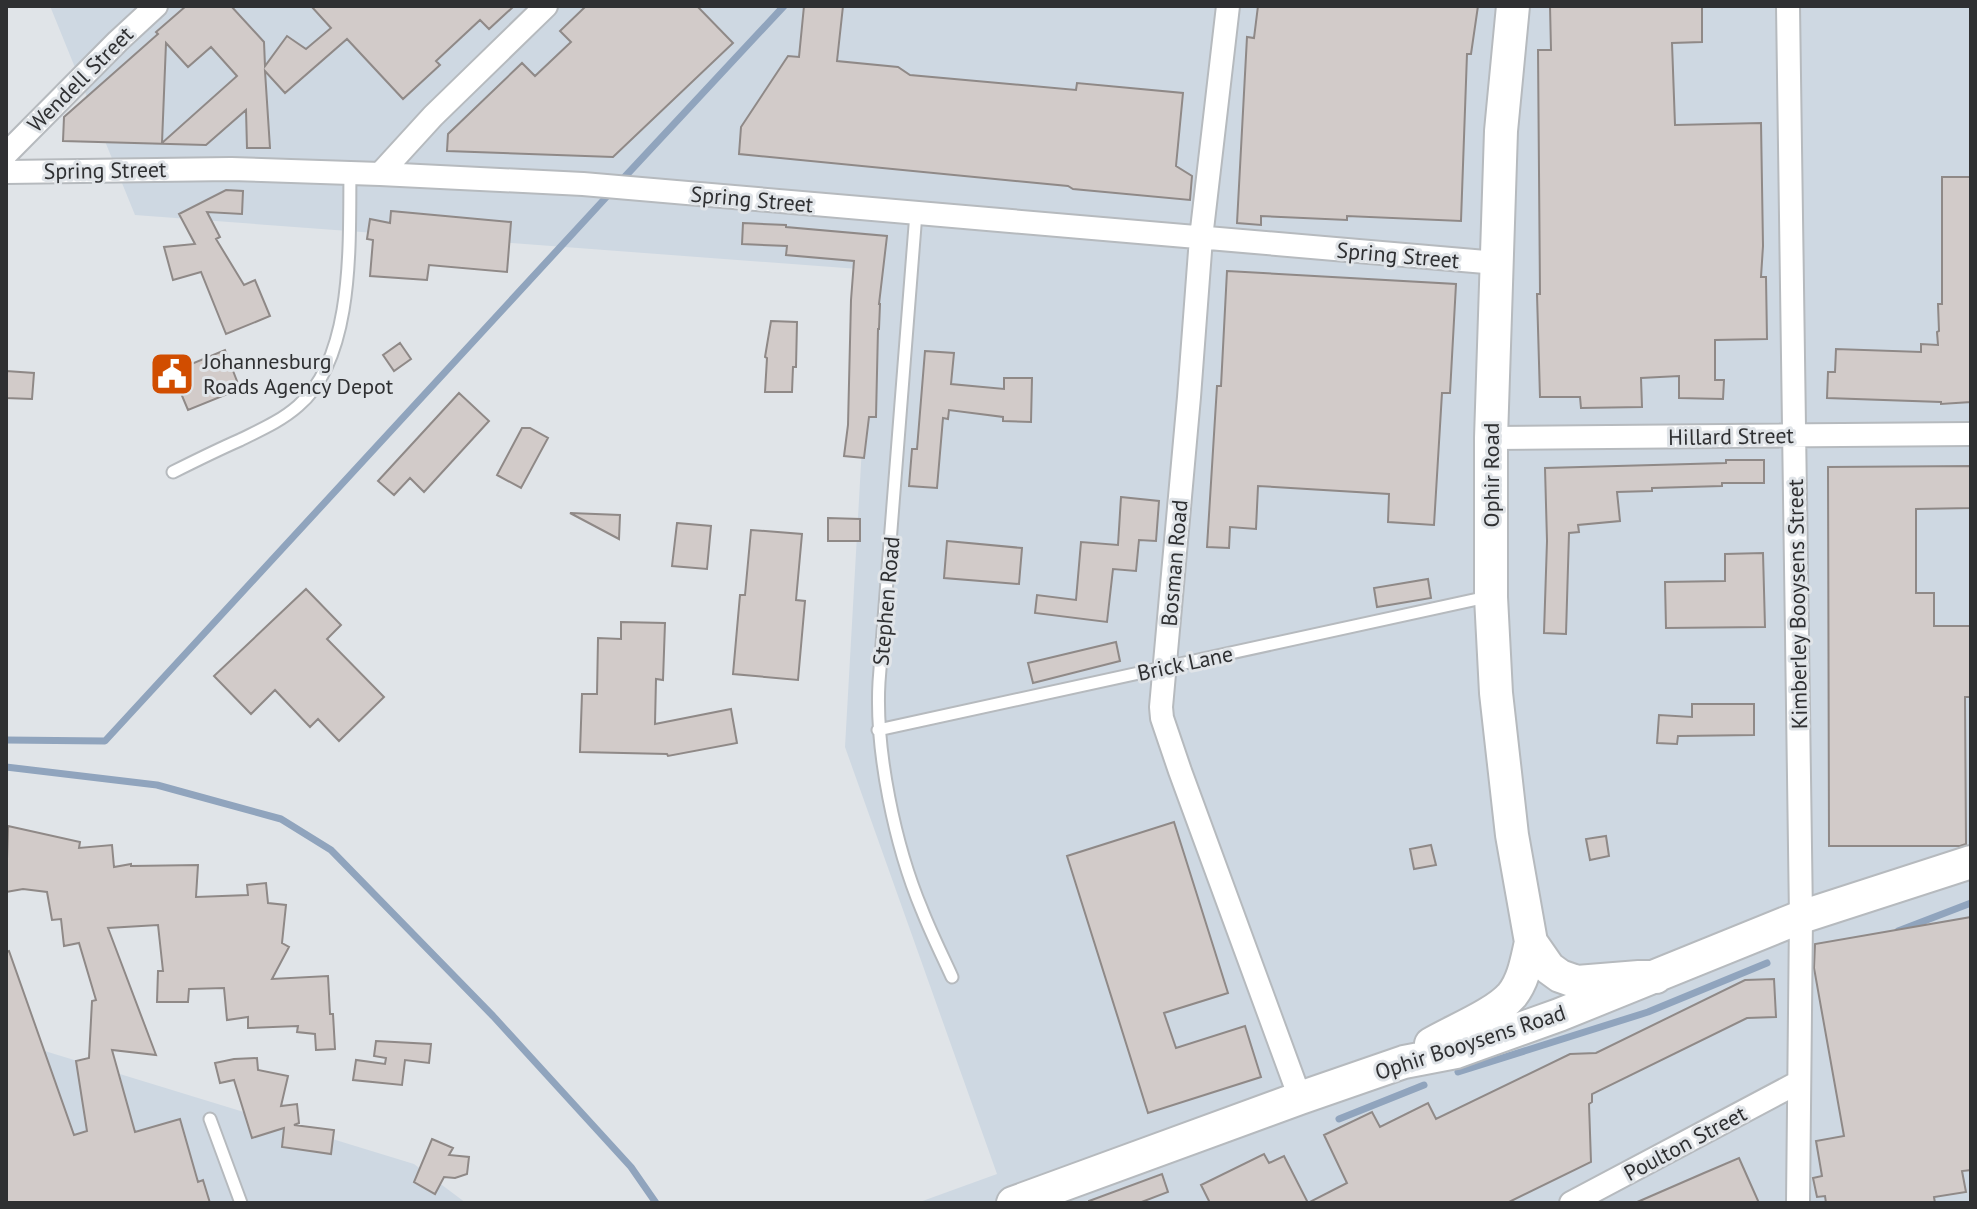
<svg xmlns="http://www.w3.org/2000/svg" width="1977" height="1209" viewBox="0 0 1977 1209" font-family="'PT Sans',sans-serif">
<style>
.built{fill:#ced8e2}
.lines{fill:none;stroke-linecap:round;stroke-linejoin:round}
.stream{stroke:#90a4bd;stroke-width:7}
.building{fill:#d2cbc9;stroke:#8f8987;stroke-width:2;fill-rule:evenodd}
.lane-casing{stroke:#b6babe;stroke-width:15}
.street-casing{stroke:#b6babe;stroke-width:26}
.secondary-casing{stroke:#b6babe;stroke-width:36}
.lane{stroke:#fff;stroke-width:11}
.street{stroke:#fff;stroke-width:22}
.secondary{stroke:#fff;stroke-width:32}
.labels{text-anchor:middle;stroke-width:6;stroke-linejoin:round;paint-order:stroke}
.street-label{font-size:22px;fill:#2f3032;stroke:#e0e4e8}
.poi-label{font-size:22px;fill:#2f3032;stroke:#e0e4e8;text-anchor:start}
</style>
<rect width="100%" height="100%" fill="#e0e4e8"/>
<path class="built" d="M50 6H1971V1203H917L997 1174 845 747 872 270 135 215Z
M6 961 35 1048 414 1164 466 1203H6Z"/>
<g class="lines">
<path class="stream" d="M619 183 784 6
M6 740 105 741 611 192
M6 767 157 785 281 819 331 850 493 1016 631 1167 656 1203
M1898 931 1971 903
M1458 1072 1648 1012 1767 963
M1339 1119 1424 1085"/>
</g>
<path class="building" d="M186 6H231L264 42 265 66 287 36 306 49 331 28 311 6H514L489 29 480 20 436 61 440 65 403 99 347 39 285 93 265 71 270 148H247L246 110 206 145 63 141 64 117 158 34 156 32ZM166 43 188 67 211 47 237 76 162 143Z
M586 6H697L733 43 613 157 447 151 448 134 522 63 535 76 571 42 560 31Z
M804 6H843L837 61 898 67 910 75 1076 90 1077 83 1183 93 1176 166 1192 176 1190 200 1073 189 1068 186 739 154 741 127 788 56 799 57Z
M1258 6H1478L1471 54H1467L1461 221 1347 216V220L1261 216V225L1237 223 1247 37 1254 38Z
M1550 6H1702V42L1672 43 1675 125 1761 123 1763 246 1761 277H1766L1767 339 1715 340V380H1724L1723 399 1679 398V376L1641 378 1642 407 1581 408 1580 397H1540L1537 294H1540L1538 50H1551Z
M1942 177H1971V402L1941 404V402L1827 398 1828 372H1835L1836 349 1921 352V344L1938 345 1937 332 1939 331 1938 304H1942Z
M226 190 243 191 242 214 207 212 220 237 216 239 244 285 255 280 270 316 226 334 201 272 173 280 164 247 195 244 179 214Z
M391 211 511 222 507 272 429 265 427 280 370 276 373 240 367 239 370 219 390 223Z
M743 223 786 225V227L887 236 879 304H880L879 329H878L876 417H869L864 458 844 456 848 425 851 300 854 261 786 255 787 246 742 244Z
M1227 271 1456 284 1450 393H1442L1434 525 1388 522 1389 494 1258 486 1256 529 1230 527 1229 548 1207 547 1217 386H1221Z
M771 321 797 322 796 367H793L792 392H765L767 358 765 357Z
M400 343 411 359 394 371 383 355Z
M225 350 240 389 188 410 172 372Z
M925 351 954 353 951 384 1004 389V378H1032L1031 422 1003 421V417L949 410 948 419 943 418 937 488 909 486 912 449H917Z
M6 371 34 373 32 399 6 398Z
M459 393 489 421 424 492 410 478 394 495 378 481Z
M522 428H530L548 438 521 488 497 475Z
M1726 460H1764V483H1722V486L1652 488V491L1617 492 1620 521 1578 525 1579 532 1569 533 1566 634 1544 633 1547 541 1545 468 1726 463Z
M1971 466V508L1916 509V593H1934V626H1971V697H1965L1966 844 1960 846H1829L1828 467Z
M1121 497 1159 501 1156 541 1139 540 1136 571 1113 569 1107 622 1035 613 1037 595 1076 600 1081 542 1118 545Z
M570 513 620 515 619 539Z
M828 518 860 519V541H828Z
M677 523 711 526 707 569 672 566Z
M751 530 802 534 796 600 805 601 798 680 733 674 740 595H745Z
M947 541 1022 548 1019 584 944 578Z
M1763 553 1765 627 1666 628 1665 582 1725 581V554Z
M1428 579 1431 598 1377 607 1374 588Z
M306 589 341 625 327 639 384 697 339 741 318 719 310 727 275 690 251 714 214 676Z
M621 622 665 623 663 680 656 679 655 724 731 709 737 743 668 756 667 754 580 752 582 694H597L598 638 621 639Z
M1116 642 1120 661 1033 683 1028 663Z
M1692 704H1754V735L1678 736 1677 744 1657 743 1659 715 1692 717Z
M1174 822 1228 993 1164 1013 1176 1048 1245 1026 1261 1077 1148 1113 1067 856Z
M8 826 80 842 79 848 112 845 114 867 131 864V866L198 865 196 897 248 895 247 885 266 883 268 903 286 905 282 943 289 947 272 979 328 976 330 1014H333L335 1049 316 1050 315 1034 297 1032 298 1026 248 1028V1017L227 1020 224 988 189 989 188 1002H157L158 971H163L158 925 108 928 156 1055 112 1050 135 1132 180 1119 198 1182 203 1180 210 1203H6V952L9 951 74 1135 87 1131 76 1061 89 1058 92 1001 96 1000 79 943 64 946 61 919 52 920 47 892 23 889 6 892Z
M1606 836 1609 856 1590 860 1586 839Z
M1431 845 1436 865 1414 869 1410 849Z
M1971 917V1170L1962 1171 1966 1192 1934 1197 1935 1203H1826L1825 1196 1817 1197 1813 1178 1822 1176 1816 1141 1844 1136 1814 968 1815 944Z
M1774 979 1776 1017 1747 1018 1592 1094V1102L1589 1104 1591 1162 1507 1203H1210L1201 1185 1264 1154 1269 1163 1284 1156 1308 1203 1347 1183 1324 1135 1372 1112 1380 1127 1428 1103 1436 1119 1570 1054 1596 1053 1745 980Z
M376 1041 431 1044 429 1063 405 1060 402 1085 353 1080 356 1060 385 1064 386 1058 374 1056Z
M257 1058 258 1070 288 1076 281 1106 297 1104 299 1123 294 1125 334 1130 331 1154 282 1147 284 1128 252 1138 234 1080 220 1083 215 1063 234 1059Z
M432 1139 453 1148 449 1155 469 1157 467 1174 455 1178 444 1177 435 1194 414 1182Z
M1739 1158 1759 1203H1635L1704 1173Z
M1162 1174 1168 1192 1139 1203H1089V1201Z"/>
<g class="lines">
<g class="lane-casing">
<path id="lane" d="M916 213 879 682C875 751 895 846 922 910 931 933 942 955 952 977
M173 472C195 461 217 450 240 440 260 430 281 421 298 406 355 357 349 242 350 173
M878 730 1487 597
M210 1119 241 1203"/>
</g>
<g class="street-casing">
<path id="street" d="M1228 6 1201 238 1189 397 1161 707 1162 718 1180 771 1300 1098
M1788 6 1801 917 1798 1203
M6 154 118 41 156 6
M6 172 231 169 380 174 583 184 1497 263
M380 174 433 116 546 6
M1491 438 1971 434
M1571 1203 1799 1082"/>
</g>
<g class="secondary-casing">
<path id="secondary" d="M1513 6 1501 131 1491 438V597L1496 693 1512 835 1531 942 1549 968 1560 976 1577 982 1639 977H1656
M1431 1044C1453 1031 1496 1014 1512 995 1524 980 1527 959 1531 942
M1013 1203 1300 1098 1404 1062 1456 1052 1478 1044 1559 1015 1801 917 1971 862"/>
</g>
<use href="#lane" class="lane"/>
<use href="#street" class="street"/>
<use href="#secondary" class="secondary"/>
</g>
<defs>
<g id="civic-square" transform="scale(2.3)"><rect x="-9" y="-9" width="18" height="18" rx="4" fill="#d14d00" stroke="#e0e4e8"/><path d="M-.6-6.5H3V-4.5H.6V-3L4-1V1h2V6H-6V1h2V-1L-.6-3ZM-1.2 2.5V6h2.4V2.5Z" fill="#fff"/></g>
</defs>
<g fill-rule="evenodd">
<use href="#civic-square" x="172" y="374"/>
</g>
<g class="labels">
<g class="street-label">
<text transform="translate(80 79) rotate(-45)" y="8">Wendell Street</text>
<text transform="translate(105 170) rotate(-1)" y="8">Spring Street</text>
<text transform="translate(752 199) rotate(5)" y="8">Spring Street</text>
<text transform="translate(1398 255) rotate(5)" y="8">Spring Street</text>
<text transform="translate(1731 436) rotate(-1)" y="8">Hillard Street</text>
<text transform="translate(1491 475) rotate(-90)" y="8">Ophir Road</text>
<text transform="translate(1174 563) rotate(-85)" y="8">Bosman Road</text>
<text transform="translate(886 601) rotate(-85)" y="8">Stephen Road</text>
<text transform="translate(1797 604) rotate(-91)" y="8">Kimberley Booysens Street</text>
<text transform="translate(1185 663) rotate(-12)" y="8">Brick Lane</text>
<text transform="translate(1470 1042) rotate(-18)" y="8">Ophir Booysens Road</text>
<text transform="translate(1685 1143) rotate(-28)" y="8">Poulton Street</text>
</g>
<g class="poi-label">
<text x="203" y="369">Johannesburg<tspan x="203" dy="25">Roads Agency Depot</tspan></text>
</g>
</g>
<rect width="1977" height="1209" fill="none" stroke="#2f3032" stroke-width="16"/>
</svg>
